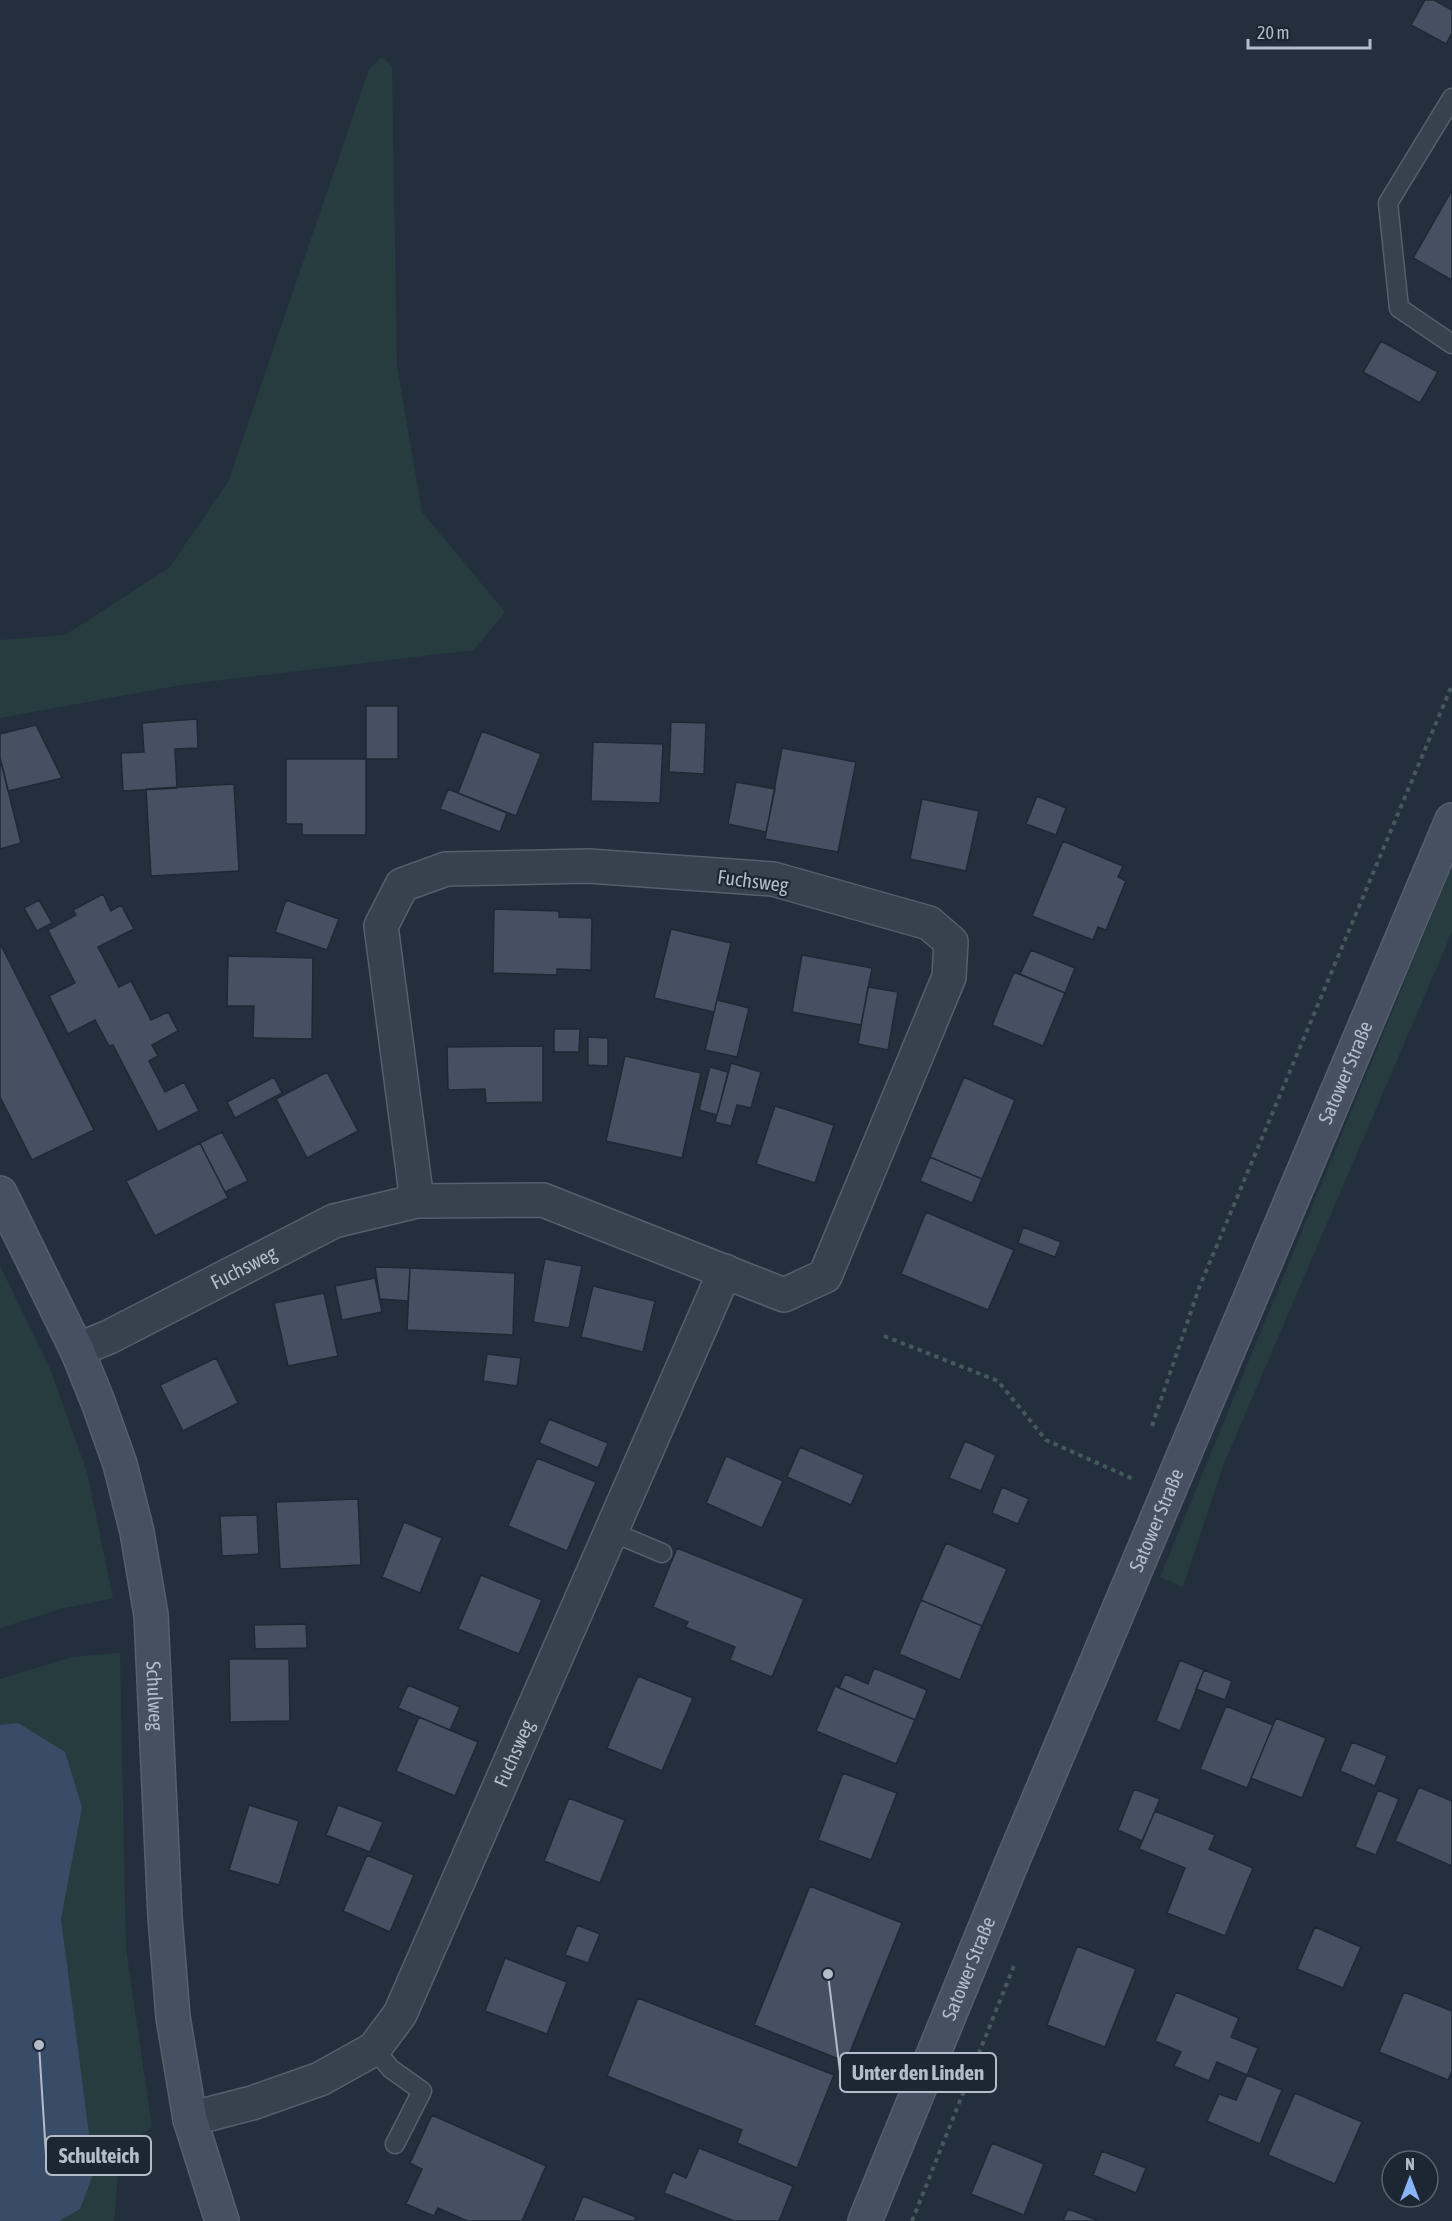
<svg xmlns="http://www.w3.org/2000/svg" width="1452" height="2221" viewBox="0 0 1452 2221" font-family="'Asap Condensed',sans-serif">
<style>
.green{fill:#263c3f}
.water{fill:#394c67}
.building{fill:#455162;stroke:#1f2835;stroke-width:1.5}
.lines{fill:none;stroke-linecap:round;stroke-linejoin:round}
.lane-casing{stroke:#565f6c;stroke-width:21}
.street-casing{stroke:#565f6c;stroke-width:36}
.secondary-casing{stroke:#565f6c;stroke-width:36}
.path{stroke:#44595c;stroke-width:4;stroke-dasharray:4.5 4.5;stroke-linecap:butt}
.lane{stroke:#38414e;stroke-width:18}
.street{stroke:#38414e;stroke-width:33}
.secondary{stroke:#465061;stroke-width:33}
.labels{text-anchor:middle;stroke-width:4.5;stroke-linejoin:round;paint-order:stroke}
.street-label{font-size:20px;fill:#b4bcc9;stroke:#1d2633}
.leader{fill:none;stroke:#b4bcc9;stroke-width:2}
.callout-dot{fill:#b4bcc9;stroke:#1d2633;stroke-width:2}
.callout{fill:#1d2633;stroke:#b4bcc9;stroke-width:2}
.callout-label{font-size:21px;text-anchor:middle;font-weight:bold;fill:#b4bcc9}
</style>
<rect width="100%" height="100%" fill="#242f3e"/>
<path class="green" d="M382 57 392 66 397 365 422 512 505 612 474 650 181 685 0 718V640L65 635 169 568 228 482 369 69Z
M1452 866V932L1223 1466 1183 1587 1160 1577Z
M0 1266 49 1366 87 1472 113 1598 61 1609 0 1628Z
M120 1653 126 1949 152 2127 120 2150 114 2221H0V1679L72 1657Z"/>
<path class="water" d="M18 1723 65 1752 82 1807 61 1919 94 2172 80 2209 59 2221H0V1725Z"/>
<path class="building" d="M1425 0H1434L1452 10V33L1446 44 1411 25Z
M1452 190V280L1413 258Z
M1381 341 1438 372 1420 403 1363 372Z
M366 706H398V759H366Z
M197 719 198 748 175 749 177 788 123 791 121 753 144 752 142 723Z
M671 722 706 723 704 774 669 772Z
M36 725 62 778 8 791 0 758V734Z
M482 731 541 754 516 816 458 793Z
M593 742 663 744 660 803 591 801Z
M782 748 856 762 838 852 765 839Z
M286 759H366V835H302V824H286Z
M0 765H2L21 843 0 849Z
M736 782 775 789 766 832 728 824Z
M234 784 239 871 151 876 146 789Z
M448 789 507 813 500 832 440 809Z
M1037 796 1066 808 1056 835 1026 824Z
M922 799 979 811 966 871 910 859Z
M1063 841 1123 866 1118 877 1126 881 1106 930 1098 927 1093 940 1032 916Z
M103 894 111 911 121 905 134 929 98 947 119 987 131 981 151 1020 168 1012 178 1031 152 1045 158 1056 149 1061 165 1092 184 1082 199 1111 158 1132 113 1045 109 1046 95 1020 68 1034 49 996 75 983 48 930 76 915 73 910Z
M39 900 52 923 37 931 24 908Z
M286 900 339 919 327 950 275 932Z
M494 909 559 911V917L592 918 591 970 557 969V975L493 973Z
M671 929 731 943 714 1012 654 998Z
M0 943 94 1130 32 1160 0 1097Z
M1031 950 1075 968 1065 993 1020 974Z
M802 955 872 968 861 1025 792 1012Z
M228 956 313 958 312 1039 253 1038 254 1006H227Z
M1014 972 1065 993 1043 1046 992 1025Z
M868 987 898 992 888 1050 858 1044Z
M717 1000 749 1008 737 1057 705 1050Z
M554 1029H580L579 1052H554Z
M588 1037 608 1038V1066L588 1065Z
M543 1046V1102L486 1103 485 1089 448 1090 447 1047Z
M625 1056 701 1073 682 1158 606 1141Z
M731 1063 761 1072 751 1108 737 1105 731 1126 715 1122Z
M710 1067 728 1072 717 1115 699 1110Z
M327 1072 358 1131 307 1158 276 1099Z
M274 1077 282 1093 235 1118 227 1102Z
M964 1077 1015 1100 982 1179 930 1157Z
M775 1106 834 1125 815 1183 756 1164Z
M222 1132 248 1181 225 1192 200 1143Z
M200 1143 228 1198 155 1236 126 1181Z
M930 1157 982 1179 972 1203 920 1181Z
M926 1212 1014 1250 988 1310 901 1274Z
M1023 1227 1061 1242 1055 1257 1018 1243Z
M545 1259 582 1266 569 1328 533 1322Z
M375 1267 410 1268 408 1301 380 1299Z
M410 1268 515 1273 513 1335 407 1330Z
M375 1278 382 1312 342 1320 335 1286Z
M593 1286 655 1301 643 1352 581 1337Z
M324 1293 338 1356 288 1366 274 1303Z
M487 1354 521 1358 517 1386 483 1381Z
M216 1358 238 1403 183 1431 160 1385Z
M549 1419 608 1443 598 1468 539 1443Z
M965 1441 996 1455 981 1491 949 1478Z
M800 1447 864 1475 851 1505 787 1477Z
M726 1456 783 1481 762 1528 706 1503Z
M537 1458 596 1482 567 1551 508 1526Z
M1002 1487 1029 1499 1018 1524 992 1513Z
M358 1499 361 1565 280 1569 276 1502Z
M257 1515 259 1554 222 1556 220 1516Z
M404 1522 442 1538 420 1593 382 1577Z
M946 1543 1007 1569 982 1626 921 1600Z
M677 1548 804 1599 772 1677 730 1660 735 1647 685 1627 688 1622 653 1607Z
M481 1575 542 1600 519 1654 458 1629Z
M921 1600 982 1626 960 1680 899 1654Z
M306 1624 307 1648 255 1649 254 1625Z
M229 1659H289L290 1721 230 1722Z
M1180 1660 1204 1670 1180 1731 1156 1721Z
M874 1668 927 1690 915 1720 839 1688 845 1674 868 1684Z
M1204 1670 1232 1681 1225 1700 1196 1689Z
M638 1676 693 1698 662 1771 607 1748Z
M408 1685 460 1707 450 1730 398 1708Z
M835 1686 915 1720 896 1764 816 1731Z
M1226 1706 1273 1725 1247 1788 1200 1769Z
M419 1717 478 1742 455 1796 396 1771Z
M1276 1718 1326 1738 1302 1798 1251 1778Z
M1352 1742 1387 1756 1375 1786 1340 1771Z
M843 1773 897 1793 871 1860 818 1840Z
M1419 1787 1452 1801V1866L1395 1841Z
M1134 1789 1160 1799 1142 1841 1118 1830Z
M1378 1790 1399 1799 1376 1855 1355 1847Z
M569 1798 625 1820 600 1883 544 1861Z
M249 1805 299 1821 279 1885 229 1870Z
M338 1805 383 1822 370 1852 326 1835Z
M1155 1811 1215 1835 1209 1849 1253 1868 1225 1936 1167 1913 1185 1868 1139 1849Z
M367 1855 414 1875 390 1932 343 1911Z
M810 1886 902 1923 846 2062 754 2025Z
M577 1925 600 1934 588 1963 565 1955Z
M1315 1927 1361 1947 1343 1988 1297 1969Z
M1077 1946 1136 1969 1105 2047 1047 2025Z
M505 1958 567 1982 547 2034 485 2011Z
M1176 1992 1239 2018 1231 2037 1258 2048 1247 2075 1217 2062 1209 2081 1174 2066 1181 2052 1155 2041Z
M1404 1992 1452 2011V2071L1448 2080 1379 2052Z
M638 1998 834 2075 797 2168 737 2143 742 2130 607 2076Z
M1247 2075 1282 2090 1260 2144 1207 2121 1219 2094 1236 2100Z
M1295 2093 1362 2122 1335 2184 1268 2155Z
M432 2115 546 2166 522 2221H467L438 2208 434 2216 406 2204 422 2169 410 2163Z
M992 2143 1044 2164 1024 2215 971 2194Z
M699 2148 793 2186 779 2221H734L664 2193 673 2172 686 2178Z
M1102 2151 1146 2168 1136 2193 1093 2175Z
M583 2196 636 2217 634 2221H573Z
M1068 2209 1099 2221H1063Z"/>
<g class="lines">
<g class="lane-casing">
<path id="lane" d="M1452 98 1388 203 1399 308 1452 344
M612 1532 662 1553
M374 2049 391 2069 422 2091 395 2144"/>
</g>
<g class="street-casing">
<g id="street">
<path id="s1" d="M77 1350 109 1337 334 1221 417 1201 543 1200 784 1295 825 1276 949 977 951 942 929 923 773 879 588 866 446 869 402 885 381 926 417 1201"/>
<path id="s2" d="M190 2119 252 2103 320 2079 374 2049 400 2014 725 1271"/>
</g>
</g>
<g class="secondary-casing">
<g id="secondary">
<path id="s3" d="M0 1193 77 1350 98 1402 120 1464 137 1532 151 1615 165 1917 173 2017 190 2119 222 2221"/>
<path id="s4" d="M865 2221 1010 1867 1452 820"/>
</g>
</g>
<path class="path" d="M884 1336 998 1381 1046 1440 1133 1479
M1152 1426 1199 1288 1452 685
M912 2221 1015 1963"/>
<use href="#lane" class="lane"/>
<use href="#street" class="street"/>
<use href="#secondary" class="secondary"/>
</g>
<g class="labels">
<g class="street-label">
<text transform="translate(753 881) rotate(7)" y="7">Fuchsweg</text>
<text dy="7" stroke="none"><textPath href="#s4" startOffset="1245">Satower Straße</textPath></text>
<text dy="7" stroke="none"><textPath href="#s1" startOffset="186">Fuchsweg</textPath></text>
<text dy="7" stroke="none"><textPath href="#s4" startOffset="759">Satower Straße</textPath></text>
<text dy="7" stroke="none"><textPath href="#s3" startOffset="532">Schulweg</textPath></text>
<text dy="7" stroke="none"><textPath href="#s2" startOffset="526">Fuchsweg</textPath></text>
<text dy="7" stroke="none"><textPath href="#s4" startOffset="273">Satower Straße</textPath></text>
</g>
</g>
<path class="leader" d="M828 1974L840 2072M39 2045L46 2155"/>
<g class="callout-dot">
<circle cx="828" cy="1974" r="6"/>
<circle cx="39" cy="2045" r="6"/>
</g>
<g class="callout">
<rect x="840" y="2053" width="156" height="39" rx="6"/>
<rect x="46" y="2136" width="105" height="39" rx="6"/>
</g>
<g class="callout-label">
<text x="918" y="2080">Unter den Linden</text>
<text x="99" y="2163">Schulteich</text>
</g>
<g transform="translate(1410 2179)"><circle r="28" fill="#1d2633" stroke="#59626f" stroke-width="1.5"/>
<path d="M0-4.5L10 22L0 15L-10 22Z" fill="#8ab4f8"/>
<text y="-9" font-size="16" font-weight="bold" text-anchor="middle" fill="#b4bcc9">N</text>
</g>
<path d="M1248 39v9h122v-9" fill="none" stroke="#b4bcc9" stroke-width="3"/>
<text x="1257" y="39" font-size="18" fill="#b4bcc9" stroke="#1d2633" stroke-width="4.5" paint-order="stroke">20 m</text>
</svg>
